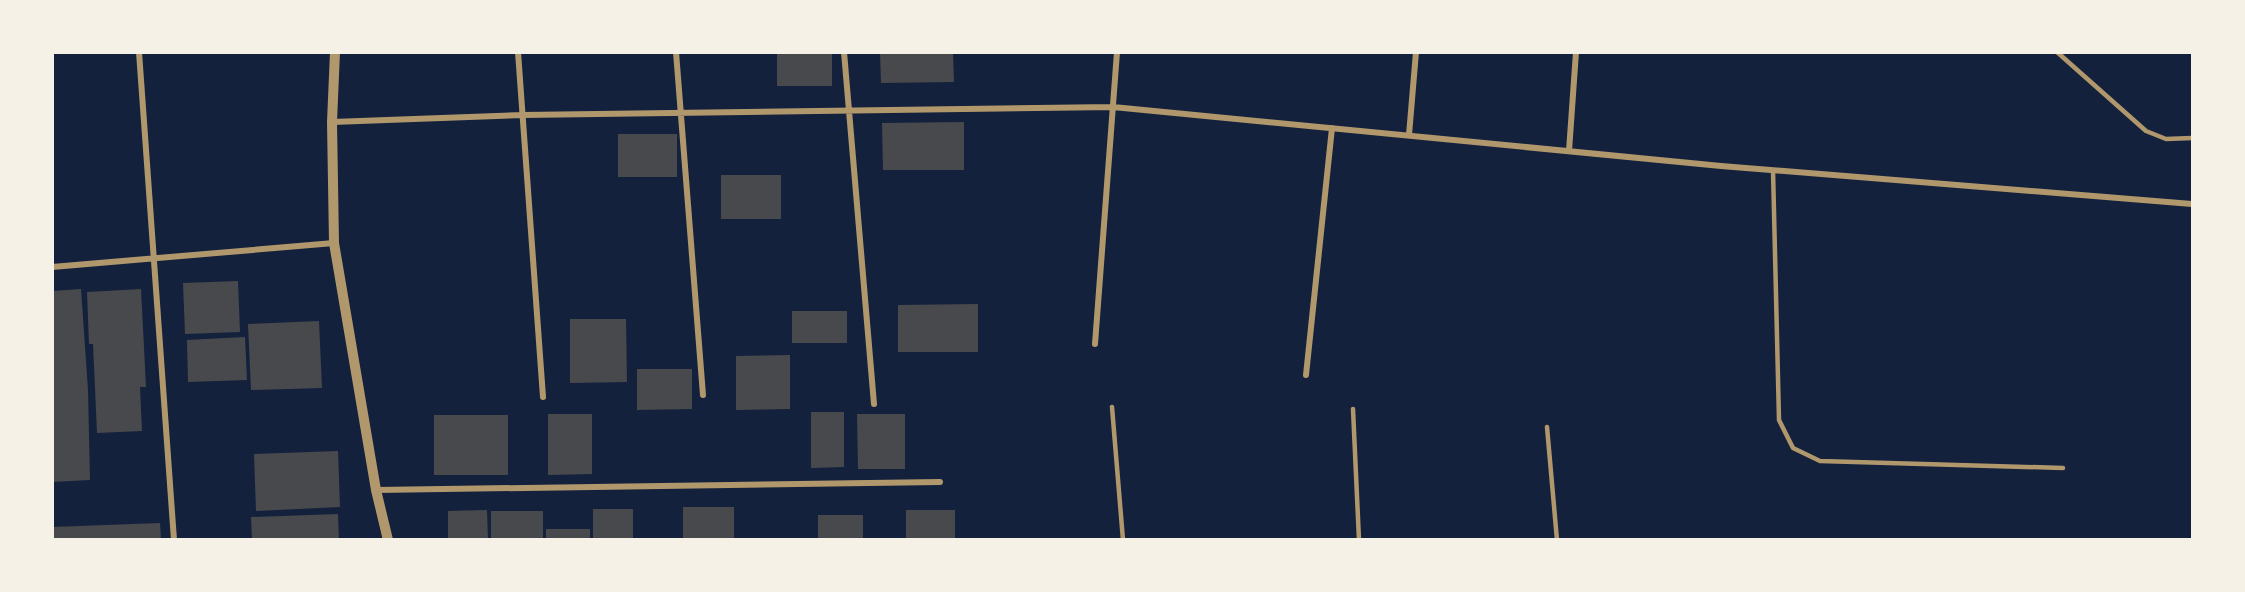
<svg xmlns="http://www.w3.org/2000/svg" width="2245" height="592" viewBox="0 0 2245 592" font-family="'IBM Plex Sans',sans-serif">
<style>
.building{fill:#48494c}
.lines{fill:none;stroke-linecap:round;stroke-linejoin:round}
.service{stroke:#b1986c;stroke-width:4.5}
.minor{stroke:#b1986c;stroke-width:6}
.tertiary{stroke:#b1986c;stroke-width:10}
</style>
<rect width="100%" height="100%" fill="#14213d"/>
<path class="building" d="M777 52H832V86H777Z
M880 52H953L954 82 881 83Z
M964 122V170H883L882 123Z
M618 134H677V177H618Z
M721 175H781V219H721Z
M238 281 240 332 185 334 183 283Z
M81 289 88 390 90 480 52 482V291Z
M141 289 146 387H140L142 431 97 433 93 344H89L87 292Z
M978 304V352H898V305Z
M792 311H847V343H792Z
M570 319H626L627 382 570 383Z
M319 321 322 388 251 390 248 324Z
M245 337 247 380 188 382 187 340Z
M790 355V409L736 410V356Z
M637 369H692V409L637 410Z
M811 412H844V467L811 468Z
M548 414H592V474L548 475Z
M857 414H905V469H858Z
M434 415H508V475H434Z
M338 451 340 507 256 511 254 454Z
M683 507H734V540H683Z
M593 509H633V540H593Z
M487 510 488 540H448V511Z
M906 510H955V540H906Z
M491 511H543V540H491Z
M338 514 339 540H252L251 517Z
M818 515H863V540H818Z
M160 523 161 540H52V527Z
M546 529H590V540H546Z"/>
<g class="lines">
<path class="service" d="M2057 52 2146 131 2166 139 2192 138
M1773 170 1779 420 1793 448 1820 461 2063 468
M1112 407 1123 540
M1353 409 1359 540
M1547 427 1557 540"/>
<path class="minor" d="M139 52 174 540
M518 52 543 397
M676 52 703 395
M844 52 874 404
M332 122 523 115 1113 107 1721 166 2192 204
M1409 135 1416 52
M1569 151 1576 52
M52 267 334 243
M1095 344 1117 52
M1306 375 1332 128
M376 490 940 482"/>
<path class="tertiary" d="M335 52 332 122 334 243 376 490 388 540"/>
</g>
<rect width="2245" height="592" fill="none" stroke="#f6f1e7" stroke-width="108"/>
</svg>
